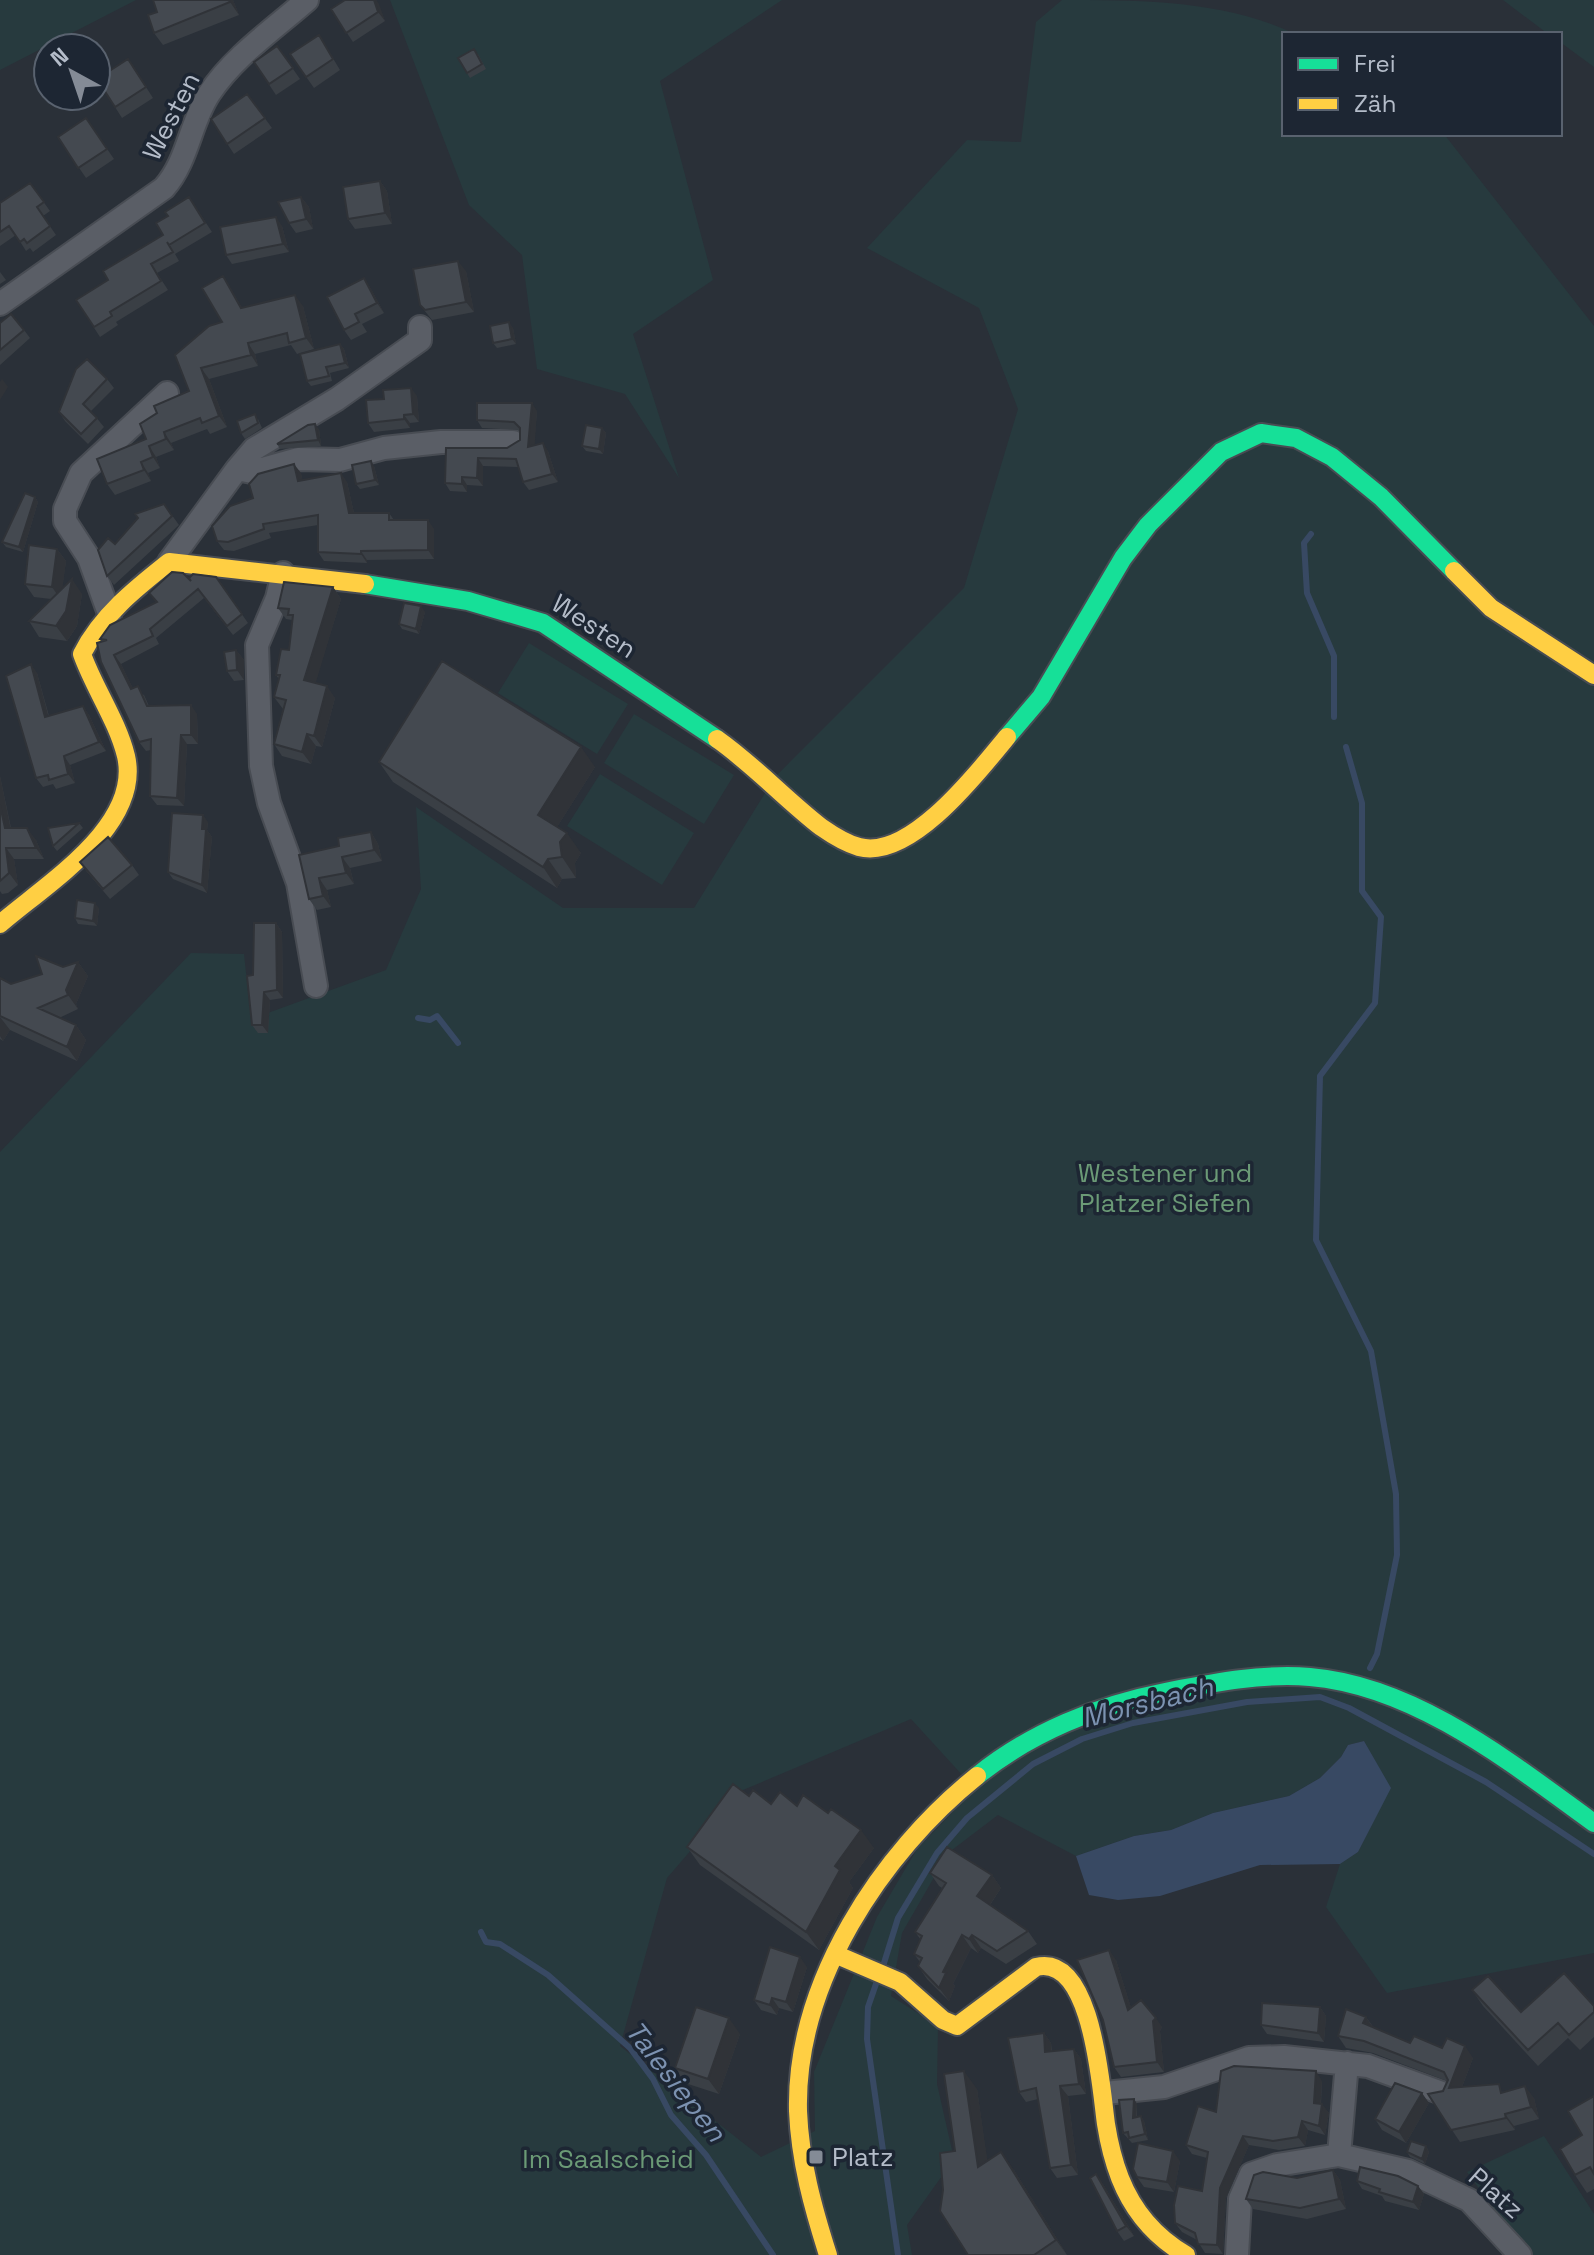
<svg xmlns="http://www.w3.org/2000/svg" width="1594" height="2255" viewBox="0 0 1594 2255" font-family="'Space Grotesk',sans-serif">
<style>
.green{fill:#273a3e;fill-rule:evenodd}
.water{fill:#384963}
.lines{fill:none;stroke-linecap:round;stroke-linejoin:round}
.stream{stroke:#384963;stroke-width:6}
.street-casing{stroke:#484c53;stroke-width:26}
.fast-casing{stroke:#484c53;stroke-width:22}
.slow-casing{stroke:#484c53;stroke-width:22}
.street{stroke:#5a5e66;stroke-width:22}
.fast{stroke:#16e098;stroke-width:18}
.slow{stroke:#ffcf43;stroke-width:18}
.wall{fill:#3a3f45}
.shaded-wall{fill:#303338}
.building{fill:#444950;stroke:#303338;stroke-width:2}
.poi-dot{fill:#848b96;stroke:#1d2633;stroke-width:3}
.labels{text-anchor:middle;stroke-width:7;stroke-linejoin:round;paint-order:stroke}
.street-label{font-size:26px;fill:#b4bcc9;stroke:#1d2633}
.park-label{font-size:26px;fill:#6b9a76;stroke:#1d2633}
.poi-label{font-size:26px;fill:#b4bcc9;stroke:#1d2633;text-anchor:start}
.water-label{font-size:28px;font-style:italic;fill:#7c92b1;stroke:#1d2633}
</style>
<rect width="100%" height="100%" fill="#2a3038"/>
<path class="green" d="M0 0H136L0 70Z
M390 0H782L660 81 713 280 633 334 679 478 625 394 537 369 522 255 469 205Z
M1062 0C1140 0 1224 0 1295 34H1284V134H1444L1594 326V1953L1387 1993 1326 1907 1340 1864 1358 1852 1390 1788 1364 1741 1348 1745 1341 1757 1320 1778 1289 1796 1213 1813 1171 1830 1134 1836 1076 1856 998 1815 948 1853 902 1933 891 1996 938 2026 937 2084 954 2159 907 2225 912 2255H0V1152L191 953 244 954 251 1019 386 970 421 889 416 807 563 908H694L775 777 964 588 1018 409 979 308 867 248 967 140 1021 142 1036 22ZM911 1719 975 1789 917 1849 877 1917 814 2072 815 2131 761 2157 620 2046 667 1878 743 1790Z
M1503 0H1594V67L1560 42V34H1548Z
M529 643 628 704 597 754 498 693Z
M634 714 734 775 704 824 604 763Z
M600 774 694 833 662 885 567 826Z
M1544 2136 1594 2214V2255H1527L1467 2172Z"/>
<path class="water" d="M1364 1741 1391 1788 1358 1852 1340 1864 1260 1865 1160 1896 1118 1900 1089 1895 1076 1856 1134 1836 1171 1830 1213 1813 1289 1796 1320 1778 1341 1757 1348 1745Z"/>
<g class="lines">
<path class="stream" d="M1311 534 1304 543 1307 593 1334 656V717
M1346 747 1362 803V891L1381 917 1375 1003 1320 1076 1316 1240 1371 1351 1396 1494 1397 1555 1377 1654 1370 1668
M418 1018 430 1020 437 1016 458 1043
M481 1932 486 1942 500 1944 548 1975 630 2048 653 2079 671 2115 706 2155 773 2255
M884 1963 898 1918 937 1853 967 1818 1033 1764 1082 1739 1133 1723 1247 1702 1320 1697 1349 1708 1486 1782 1594 1854
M877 1981 868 2007 867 2039 898 2255"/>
<g class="street-casing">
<path id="street" d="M0 304 164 188C188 161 190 123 209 94 233 57 274 29 307 0
M237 469 254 449 337 399 420 340V327
M169 562 237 469 252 472 298 459 340 460 384 448 441 442H513
M283 573 277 598 257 645 261 766 269 803 298 883 316 986
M110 616 89 558 65 521V509L81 473 167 393
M1105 2093 1164 2087 1249 2058 1284 2057 1368 2066 1442 2093
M1339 2155 1347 2063
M1237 2255 1240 2199 1251 2174 1277 2165 1339 2155 1408 2171 1469 2200 1520 2255"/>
</g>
<g class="fast-casing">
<path id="fast" d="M365 584 468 601 543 623 717 739
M1007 737 1041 697 1123 558 1148 525 1221 452 1261 433 1296 438 1332 457 1381 497 1454 571
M977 1776C1030 1733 1098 1705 1165 1692 1212 1683 1261 1673 1310 1677 1416 1686 1511 1763 1594 1823"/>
</g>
<g class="slow-casing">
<path id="slow" d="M1454 571 1491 608 1594 675
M717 739C754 765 785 799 821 827 831 834 848 844 859 847 910 861 979 771 1007 737
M0 924C46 884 142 826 126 756 117 720 94 688 82 654 101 616 136 588 169 562L365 584
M837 1955 900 1982 943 2020 957 2026 1036 1967C1093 1953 1101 2090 1106 2124 1109 2143 1113 2160 1120 2178 1133 2211 1155 2237 1186 2255
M828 2255C813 2208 800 2161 798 2111 795 1983 881 1853 977 1776"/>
</g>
<use href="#street" class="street"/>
<use href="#fast" class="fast"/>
<use href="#slow" class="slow"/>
</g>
<path class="wall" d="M233 0 239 15 163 45 154 33Z
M345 0H376L385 21 353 42 331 9Z
M319 35 340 70 314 88 290 54Z
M277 46 300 79 276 95 254 62Z
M478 54 486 69 470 78 467 73Z
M128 59 153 98 122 118 97 79Z
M247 94 272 128 234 154 211 119Z
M86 118 114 159 86 178 58 137Z
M380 181 387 191 392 224 355 229 348 219Z
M30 183 50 211 43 216 56 235 33 252 30 248 26 251 16 235 0 246V203Z
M189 197 212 232 175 254 179 261 157 273 168 290 116 322 118 325 100 337 76 300 108 280 163 235 168 216Z
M301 197 309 207 313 229 296 233 289 223Z
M282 226 289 252 232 264 226 255Z
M466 271 474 312 432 320 420 305Z
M0 272 6 280 0 284Z
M223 276 242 308 303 306 314 349 297 354 291 345 255 354 258 366 209 379 227 427 210 434 207 429 171 443 174 450 156 457 160 468 148 473 151 481 115 495 107 484 189 391 222 322Z
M364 278 371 289 384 313 362 324 367 332 351 340 344 330Z
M0 323 24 330 30 338 0 365Z
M513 328 516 344 497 348 493 343Z
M340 344 344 349 349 368 330 373 332 381 311 386 307 381Z
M107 379 114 388 91 411 104 427 88 444 65 421 59 412Z
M417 396 419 422 410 423V428L374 432 368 423Z
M537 411 534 445 548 451 558 482 529 490 523 482 518 467 483 466V486L467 485V492L450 491 445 483 446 448H507L520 440 519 430 482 428 477 420Z
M258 419 262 428 245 439 241 433Z
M602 428 606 433 603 454 586 451 582 446Z
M319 429 321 446 280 449 277 444Z
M374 466 379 485 360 489 356 484Z
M301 473 302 480 347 482 354 513H389L394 520 434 529V559L367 560V563L324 561 318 552V525L269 533 271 538 234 551 224 550 217 541 253 498Z
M35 497 38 502 23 552 6 547 2 542Z
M164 504 179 525 114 585 107 576 115 544Z
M57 549 66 561 62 588 82 594 77 626 67 641 39 637 29 621 51 599 34 597 25 584Z
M216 577 248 623 233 635 204 598 156 638 159 644 121 664 133 689 144 695 149 706 197 714 198 744H187L184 806 157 805 150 796 151 750 146 751 139 742 100 639 156 602 149 593 191 581Z
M333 587 341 599 315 683 335 698 322 747 316 746 311 764 282 756 274 744 283 709 274 697 279 679 276 675 289 650 292 620 286 619 278 608Z
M425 612 419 634 402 629 399 624Z
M236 650 244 660V680L234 681 227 671Z
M37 673 49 716 83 706 89 715 106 751 70 765 75 783 56 789 53 784 43 787 36 778Z
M379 762 595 767 557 827 581 853 575 863 576 878 562 879 557 888 393 782Z
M0 776 11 828 36 840 44 859H14L18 885 8 893 2 894 0 891Z
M208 822 207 830 212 837 207 893 173 879 168 872Z
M79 823 83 828 57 851 53 846Z
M371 832 378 844 382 861 350 868 354 884 327 890 331 907 317 910 309 899 299 855 339 846Z
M80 862 132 865 139 875 110 899 87 872Z
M99 908 97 926 78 924 75 918Z
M276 923 282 932 283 998 270 1000 268 1033H258L252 1025 253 975Z
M78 962 88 976 76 1004 78 1009 59 1018 76 1025 86 1040 77 1061 10 1030 3 1041 0 1039V978L11 984Z
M771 1804 797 1806 874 1848 849 1882 853 1888 819 1950 700 1865 687 1847Z
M930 1873 992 1875 1001 1888 990 1905 1028 1931 1037 1944 1006 1964 981 1948 978 1953 971 1948 953 1984 955 1986 949 2001 927 1979 918 1966 920 1962 914 1954 921 1940 915 1932 942 1888 939 1886Z
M1116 1960 1131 2008 1162 2027 1160 2031 1164 2072 1121 2077 1114 2067Z
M807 1967 793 2012 779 2008 777 2015 761 2010 754 2000Z
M1472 1990 1521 2012 1594 2006V2037L1580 2050 1568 2038 1538 2066 1483 2006Z
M1320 2007 1326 2016 1324 2042 1267 2034 1261 2025Z
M1366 2017 1374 2028 1410 2043 1442 2048 1473 2058 1462 2087 1504 2092 1534 2098 1539 2119 1514 2126 1515 2130 1460 2142 1428 2094 1443 2091 1447 2081 1373 2053 1346 2048 1338 2036Z
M1044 2033 1051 2043 1052 2051 1074 2049 1081 2059 1086 2094 1068 2096 1078 2175 1057 2178 1050 2168 1038 2099 1026 2102 1019 2092Z
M740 2034 719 2094 685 2083 675 2068Z
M1322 2081 1321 2104 1329 2113 1325 2135 1308 2130 1305 2146 1279 2150 1249 2145 1226 2198 1223 2254 1205 2253 1197 2240 1182 2232 1175 2223 1202 2191 1207 2158 1192 2154 1186 2145Z
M977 2089 987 2161 1014 2170 1067 2255H968L955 2151Z
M1594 2096V2189L1587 2193 1575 2175 1582 2135Z
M1134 2099 1137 2104V2117L1141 2116 1144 2121 1148 2140 1132 2143 1123 2133Z
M1429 2103 1406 2143 1382 2130 1375 2119Z
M1426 2146 1429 2152 1425 2164 1410 2157 1407 2152Z
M1180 2161 1174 2192 1144 2187 1137 2177Z
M1333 2170 1340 2180 1346 2209 1307 2219 1253 2209 1246 2199 1297 2178Z
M1357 2181 1418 2186 1424 2194 1419 2210 1385 2201 1382 2196 1362 2189Z
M1103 2184 1134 2236 1124 2241 1117 2231Z"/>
<path class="shaded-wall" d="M229 0H233L239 15 230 2Z
M374 0H376L379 4 385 21 378 12Z
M380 181 387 191 392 224 385 213Z
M301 197 309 207 313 229 306 219Z
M276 217 282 226 289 252 283 244Z
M458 261 466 271 474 312 466 302Z
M364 278 371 289 384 313 377 303Z
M295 295 303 306 314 349 306 338Z
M509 322 513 328 516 344 512 339Z
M248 343 255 354 258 366 251 355Z
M340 344 344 349 349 368 345 363Z
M201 368 209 379 227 427 219 416Z
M2 379 8 387 0 400V382Z
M411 388 417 396 419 422 413 414Z
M532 403 537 411 534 455 528 447Z
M404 415 410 423V428L404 419Z
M315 424 319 429 321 446 318 440Z
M602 428 606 433 603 454 599 449Z
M164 432 171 443 174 450 166 439Z
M543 443 548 451 558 482 552 474Z
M149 446 156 457 160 468 153 457Z
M478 458 483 466V486L477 478Z
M371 461 374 466 379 485 375 480Z
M141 462 148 473 151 481 144 470Z
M294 464 301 473 304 490 298 481Z
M341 473 347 482 356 522 349 513Z
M462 477 467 485V492L462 484Z
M35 497 38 502 23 552 19 547Z
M428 520 434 529V559L428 550Z
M57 549 66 561 61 600 52 587Z
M361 551 367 560V563L361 554Z
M72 579 82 594 77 626 67 641 56 626Z
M333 587 341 599 313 692 304 680Z
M421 606 425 612 419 634 416 629Z
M236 650 244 660V680L237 670Z
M114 655 121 664 138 698 131 689Z
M31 664 37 673 51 726 45 717Z
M327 686 335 698 322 747 314 736Z
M191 705 197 714 198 744 191 735Z
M83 706 89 715 106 751 99 742Z
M307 734 316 746 311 764 302 752Z
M181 735 187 744 184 806 177 798Z
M581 747 595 767 552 835 538 815Z
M64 756 70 765 75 783 68 774Z
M0 776 13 840 5 828 0 805Z
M203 815 208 822 207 830 212 837 207 893 202 885V829Z
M27 828 36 840 44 859 36 848Z
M371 832 378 844 382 861 374 850Z
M567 833 581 853 575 863 576 878 562 857 560 842Z
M6 848 14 859 18 885 9 873Z
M342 857 350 868 354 884 346 873Z
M548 859 562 879 557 888 543 867Z
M319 878 327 890 331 907 323 896Z
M95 903 99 908 97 926 93 921Z
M276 923 282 932 283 998 277 990Z
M78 962 88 976 76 1004 78 1009 68 995 66 990Z
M264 992 270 1000 268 1033 262 1025Z
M0 1017 10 1030 3 1041 0 1036Z
M76 1025 86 1040 77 1061 67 1047Z
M861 1830 874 1848 849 1882 853 1888 819 1950 806 1932 835 1866Z
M992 1875 1001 1888 987 1909 977 1896Z
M962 1935 971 1948 953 1984 955 1986 949 2001 939 1988 943 1972Z
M972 1935 981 1948 978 1953 969 1939Z
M1109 1950 1116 1960 1135 2020 1128 2010Z
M800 1957 807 1967 793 2012 786 2002Z
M772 1998 779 2008 777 2015 770 2005Z
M1320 2007 1326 2016 1324 2042 1318 2033Z
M1366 2017 1374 2029 1363 2023Z
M729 2018 740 2034 719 2094 708 2079Z
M1156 2018 1162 2027 1160 2031 1164 2072 1157 2062 1153 2021Z
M1044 2033 1051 2043 1052 2062 1045 2052Z
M1465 2046 1473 2058 1457 2100 1449 2088Z
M1074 2049 1081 2059 1086 2094 1079 2084Z
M964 2071 977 2089 991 2185 978 2167Z
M1316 2071 1322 2081 1320 2112 1314 2103Z
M1060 2086 1068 2096 1078 2175 1071 2165Z
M1525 2086 1534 2098 1539 2119 1531 2107Z
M1422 2093 1429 2103 1406 2143 1399 2132Z
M1134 2099 1137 2104 1136 2123 1133 2118Z
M1322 2104 1329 2113 1325 2135 1319 2126Z
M1505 2114 1514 2126 1515 2130 1506 2118Z
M1141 2116 1144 2121 1148 2140 1145 2134Z
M1302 2121 1308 2130 1305 2146 1298 2137Z
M1243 2136 1249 2145 1226 2198 1223 2254 1217 2245 1220 2188Z
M1426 2146 1429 2152 1425 2164 1422 2159Z
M1173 2151 1180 2161 1174 2192 1167 2182Z
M1001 2152 1014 2170 1067 2255 1056 2240Z
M1333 2170 1340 2180 1346 2209 1339 2199Z
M1096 2174 1103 2184 1134 2236 1126 2226Z
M1418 2186 1424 2194 1419 2210 1413 2202Z"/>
<path class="building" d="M153 0H229L230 2 154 33 148 15 157 12Z
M345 0H374L378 12 346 33 331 9Z
M319 35 333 59 306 77 290 54Z
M277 46 293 68 269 84 254 62Z
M474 49 482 64 467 73 458 58Z
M128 59 146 87 115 107 97 79Z
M247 94 265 118 227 144 211 119Z
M86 118 107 149 78 168 58 137Z
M380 181 385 213 348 219 343 187Z
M30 183 44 202 37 207 50 226 27 243 24 239 20 242 9 226 0 232V203Z
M189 197 205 223 169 245 167 242 173 252 151 264 161 281 110 312 112 316 94 327 76 300 108 280 103 271 163 235 156 223 168 216 165 212Z
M301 197 306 219 289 223 278 202Z
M276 217 283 244 226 255 220 227Z
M458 261 466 302 425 310 420 305 413 269Z
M223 276 241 308 295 295 306 338 289 343 287 333 248 343 251 355 201 368 219 416 202 423 200 418 164 432 166 439 149 446 153 457 141 462 144 470 107 484 97 459 146 439 140 424 157 413 154 406 189 391 175 355 209 326 222 322 202 288Z
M364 278 377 303 355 314 359 322 344 330 327 297Z
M11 314 24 330 0 350V323Z
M509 322 512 339 493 343 490 326Z
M340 344 345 363 326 367 329 376 307 381 300 354Z
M87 359 107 379 83 404 97 418 81 434 59 412 76 369Z
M411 388 413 414 404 415V419L368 423 366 400 384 399 383 390Z
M477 403H532L528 447 543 443 552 474 523 482 516 459 478 458 477 478 462 477V484L445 483 446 448H507L520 440V428L514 422 477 420Z
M255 414 258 423 241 433 237 421Z
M315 424 318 440 277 444 308 425Z
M586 425 602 428 599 449 582 446Z
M371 461 375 480 356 484 352 465Z
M294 464 298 481 341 473 349 513H389V520H428V550L361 551V554L318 552V515L263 524 264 529 228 542 217 541 212 526 230 506 253 498 249 484 258 474Z
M25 493 35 497 19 547 2 542Z
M164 504 172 516 107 576 98 550 108 538 115 544 138 518 135 514Z
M29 545 57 549 52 587 25 584Z
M172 572 183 573 191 581 189 578 193 574 216 577 242 614 227 626 198 589 150 629 153 636 114 655 131 689 138 686 147 706 191 705V735H181L177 798 150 796 151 739 139 742 101 662 97 643 107 640 100 639 110 625 157 602 149 593Z
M72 579 66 611 56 626 29 621Z
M284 582 333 587 304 680 327 686 314 736 307 734 302 752 274 744 286 700 274 697 280 675H276L281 649 289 650 293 615H288L289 609 278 608Z
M404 603 421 606 416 629 399 624Z
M236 650 237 670 227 671 224 652Z
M442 661 581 747 538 815 567 833 560 842 562 857 548 859 543 867 379 762Z
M31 664 45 717 83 706 99 742 64 756 68 774 49 780 48 775 36 778 6 676Z
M0 805 5 828H27L36 848H6L9 873 0 881Z
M172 813 203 815 202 829H206L202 885 168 872Z
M79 823 53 846 48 828Z
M371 832 374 850 342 857 346 873 319 878 323 896 309 899 299 855 339 846 338 838Z
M108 837 132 865 103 889 80 862Z
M77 900 95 903 93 921 75 918Z
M254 923H276L277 990 264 992 262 1025H252L247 976 253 975Z
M36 956 63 967 78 962 66 990 68 995 38 1008 76 1025 67 1047 0 1016V978L11 984 42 974Z
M733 1784 749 1796 753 1790 771 1804 780 1792 797 1806 803 1795 828 1813 831 1809 861 1830 835 1866 840 1870 806 1932 687 1847Z
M947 1847 992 1875 977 1896 1028 1931 997 1951 972 1935 969 1939 962 1935 943 1972 946 1973 939 1988 918 1966 922 1958 914 1954 922 1936 915 1932 946 1883 930 1873Z
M770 1947 800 1957 786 2002 772 1998 770 2005 754 2000Z
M1109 1950 1128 2010 1141 2000 1156 2018 1153 2021 1157 2062 1114 2067 1103 2020 1077 1960Z
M1564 1973 1594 2006V2012L1569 2035 1558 2023 1528 2050 1472 1990 1488 1976 1521 2012Z
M1262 2003 1320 2007 1318 2033 1261 2025Z
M696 2007 729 2018 708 2079 675 2068Z
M1346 2009 1366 2017 1363 2023 1410 2043 1414 2036 1442 2048 1447 2038 1465 2046 1449 2088 1499 2084 1501 2093 1525 2086 1531 2107 1505 2114 1506 2118 1451 2130 1428 2094 1443 2091 1448 2080 1444 2072 1364 2041 1338 2036Z
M1044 2033 1045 2052 1074 2049 1079 2084 1060 2086 1071 2165 1050 2168 1036 2088 1019 2092 1008 2038Z
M1234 2066 1316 2071 1314 2103 1322 2104 1319 2126 1302 2121 1298 2137 1273 2141 1243 2136 1220 2188 1217 2245 1198 2244 1195 2233 1175 2223 1174 2205 1178 2186 1202 2191 1208 2152 1186 2145 1198 2106 1216 2112 1221 2071Z
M964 2071 978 2167 1001 2152 1056 2240 1034 2255H968L940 2211 943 2190 940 2153 955 2151 944 2074Z
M1395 2083 1422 2093 1399 2132 1375 2119Z
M1594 2096V2174L1590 2167 1575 2175 1560 2149 1582 2135 1568 2111Z
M1134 2099 1133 2118 1141 2116 1145 2134 1129 2138 1128 2132 1123 2133 1119 2100Z
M1411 2141 1426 2146 1422 2159 1407 2152Z
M1138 2143 1173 2151 1167 2182 1137 2177 1133 2169Z
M1360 2167 1398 2176 1418 2186 1413 2202 1379 2192 1380 2189 1357 2181Z
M1333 2170 1339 2199 1300 2208 1246 2199 1254 2175 1263 2172 1297 2178Z
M1096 2174 1126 2226 1117 2231 1090 2178Z"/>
<rect class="poi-dot" x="808" y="2149" width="16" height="16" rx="4"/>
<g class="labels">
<g class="street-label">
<text transform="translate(171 116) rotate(-63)" y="9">Westen</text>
<text transform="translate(594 626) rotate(33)" y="9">Westen</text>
<text transform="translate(1496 2193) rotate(41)" y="9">Platz</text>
</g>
<g class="park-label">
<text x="1165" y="1182">Westener und<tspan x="1165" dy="30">Platzer Siefen</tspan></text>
<text x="608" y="2168">Im Saalscheid</text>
</g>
<g class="poi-label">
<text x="832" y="2166">Platz</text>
</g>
<g class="water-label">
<text transform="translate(1147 1702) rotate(-14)" y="10">Morsbach</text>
<text transform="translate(676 2081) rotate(52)" y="10">Talesiepen</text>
</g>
</g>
<rect x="1282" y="32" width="280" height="104" fill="#1d2633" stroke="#59626f" stroke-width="2"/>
<rect x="1298" y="58" width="40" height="12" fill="#16e098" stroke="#59626f" stroke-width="2"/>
<text x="1354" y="72" font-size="24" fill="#b4bcc9">Frei</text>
<rect x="1298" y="98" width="40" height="12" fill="#ffcf43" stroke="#59626f" stroke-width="2"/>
<text x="1354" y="112" font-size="24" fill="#b4bcc9">Zäh</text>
<g transform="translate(72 72) rotate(320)"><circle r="38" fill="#1d2633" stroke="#59626f" stroke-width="2"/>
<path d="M0-6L14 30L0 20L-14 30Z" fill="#848b96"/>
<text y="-12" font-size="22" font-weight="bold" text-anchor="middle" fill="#b4bcc9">N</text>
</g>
</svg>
